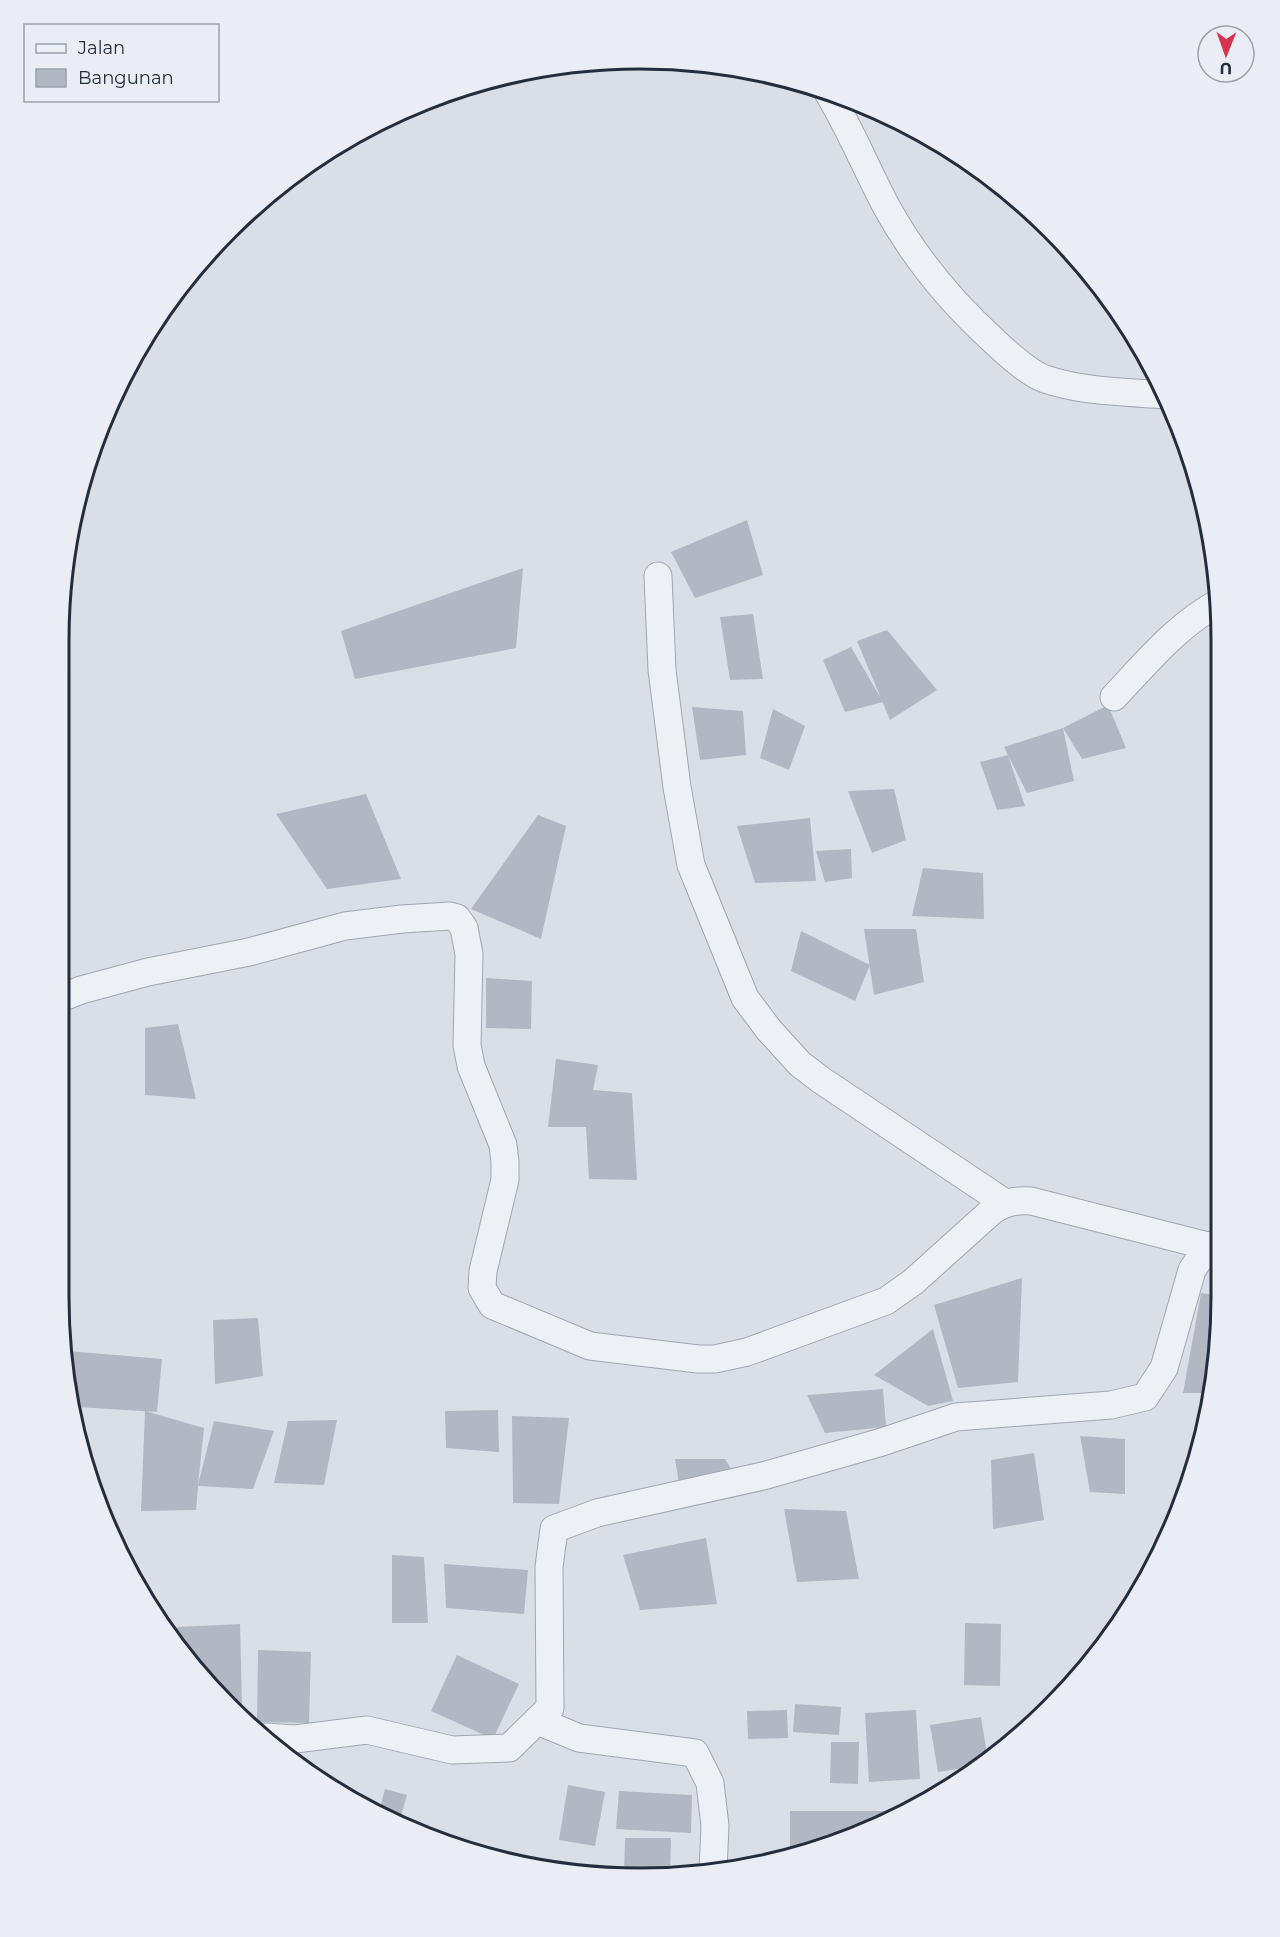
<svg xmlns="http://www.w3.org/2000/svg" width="1280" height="1937" viewBox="0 0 1280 1937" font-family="Montserrat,sans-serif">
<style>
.building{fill:#b1b8c4}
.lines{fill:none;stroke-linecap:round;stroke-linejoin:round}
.street-casing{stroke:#a0a6b1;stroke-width:29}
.street{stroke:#edf0f5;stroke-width:27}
.rim{fill:none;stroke:#242d3d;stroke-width:3}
</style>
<rect width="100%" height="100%" fill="#dadfe7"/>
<path class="building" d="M747 520 763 575 695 598 671 552Z
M523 568 516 648 355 679 341 631Z
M753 614 763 679 730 680 720 617Z
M887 630 937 690 890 720 857 641Z
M851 647 883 702 845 712 823 660Z
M1108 705 1126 748 1082 759 1063 728Z
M692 707 743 711 746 755 700 760Z
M773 709 805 726 789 770 760 758Z
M1063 728 1074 781 1027 793 1004 747Z
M1008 755 1025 806 997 810 980 762Z
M894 789 906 840 872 853 848 791Z
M366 794 401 879 327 889 276 814Z
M538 815 566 826 541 939 471 909Z
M810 818 816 881 755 883 737 826Z
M851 849 852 878 825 882 816 851Z
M923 868 983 873 984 919 912 916Z
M864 929H916L924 982 874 995Z
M801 931 870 965 855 1001 791 971Z
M486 978 532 981 531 1029 486 1028Z
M178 1024 196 1099 145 1095V1028Z
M556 1059 598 1065 593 1090 632 1093 637 1180 589 1179 586 1127H548Z
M1022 1278 1018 1382 958 1388 934 1305Z
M1201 1293 1217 1295 1216 1373 1210 1393H1183Z
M258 1318 263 1376 215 1384 213 1320Z
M933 1329 953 1401 928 1406 874 1375Z
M68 1351 162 1359 157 1412 77 1407Z
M883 1389 886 1427 825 1433 807 1395Z
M498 1410 499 1452 446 1448 445 1411Z
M145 1411 204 1428 198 1485 214 1421 274 1431 253 1489 198 1486 196 1510 141 1511Z
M512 1416 569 1418 559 1504 513 1503Z
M337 1420 324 1485 274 1483 288 1421Z
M1080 1436 1125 1439V1494L1090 1492Z
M1034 1453 1044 1520 993 1529 991 1460Z
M675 1459H725L746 1493 682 1502Z
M784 1509 846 1511 859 1579 797 1582Z
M706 1538 717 1604 640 1610 623 1555Z
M392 1555 424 1557 428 1623H392Z
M444 1564 528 1570 524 1614 446 1608Z
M965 1623 1001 1624 1000 1686 964 1685Z
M240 1624 242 1705H236L177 1642V1627Z
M258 1650 311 1652 309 1723 257 1722Z
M457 1655 519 1684 493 1739 431 1711Z
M795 1704 841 1707 839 1735 793 1732Z
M787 1710 788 1738 748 1739 747 1711Z
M916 1710 920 1779 869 1782 865 1713Z
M981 1717 987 1754 972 1767 938 1772 930 1725Z
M831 1742H859L858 1784 830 1783Z
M957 1779 948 1787 943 1790 942 1781Z
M568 1785 605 1792 595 1846 559 1840Z
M385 1789 407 1795 399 1823 379 1812Z
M619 1791 692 1795 691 1833 616 1829Z
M359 1801H371V1807Z
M790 1811H902L802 1849H790Z
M625 1838H671L670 1873 624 1876Z"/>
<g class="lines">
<g class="street-casing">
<path id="street" d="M826 89C849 126 866 168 886 206 914 257 951 302 994 341 1007 353 1028 373 1045 379 1083 392 1126 392 1166 395
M658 576 662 670 677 787 691 865 745 998 769 1030 800 1064 821 1080 1005 1203
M1114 697C1146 663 1178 624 1220 602
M61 998 81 990 148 972 249 952 345 926 402 919 450 916 457 918 464 928 469 954 467 1045 471 1066 503 1145 505 1162V1180L483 1271 482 1288 492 1305 590 1346 698 1359H715L747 1352 886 1301 913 1282 993 1210C1006 1202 1016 1200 1031 1201L1208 1246
M538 1721 579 1738 695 1753 710 1783 715 1826 713 1870
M266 1737 295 1739 367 1730 452 1750 509 1748 550 1708 549 1567 554 1529 597 1513 763 1476 882 1442 956 1417 1111 1405 1145 1397 1164 1368 1192 1270 1208 1246 1217 1244"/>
</g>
<use href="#street" class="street"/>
</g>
<path d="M0 0H1280V1937H0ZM640 69H640A571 571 0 0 1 1211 640V1297A571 571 0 0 1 640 1868H640A571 571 0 0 1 69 1297V640A571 571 0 0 1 640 69Z" fill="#eaeef4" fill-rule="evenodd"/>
<path class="rim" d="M640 69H640A571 571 0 0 1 1211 640V1297A571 571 0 0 1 640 1868H640A571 571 0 0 1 69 1297V640A571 571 0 0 1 640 69Z"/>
<rect x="24" y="24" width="195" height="78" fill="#eaeef4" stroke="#9ba1ab" stroke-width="1.5"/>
<rect x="36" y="44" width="30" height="9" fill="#edf0f5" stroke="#9ba1ab" stroke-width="1.5"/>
<text x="78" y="54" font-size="18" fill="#242d3d">Jalan</text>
<rect x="36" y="69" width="30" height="18" fill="#b1b8c4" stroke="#9ba1ab" stroke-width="1.5"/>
<text x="78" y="84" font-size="18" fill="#242d3d">Bangunan</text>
<g transform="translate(1226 54) rotate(181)"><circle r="28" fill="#eaeef4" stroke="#9ba1ab" stroke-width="1.5"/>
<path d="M0-4.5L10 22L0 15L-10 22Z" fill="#d8334e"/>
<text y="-9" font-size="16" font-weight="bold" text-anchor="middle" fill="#242d3d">U</text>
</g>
</svg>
